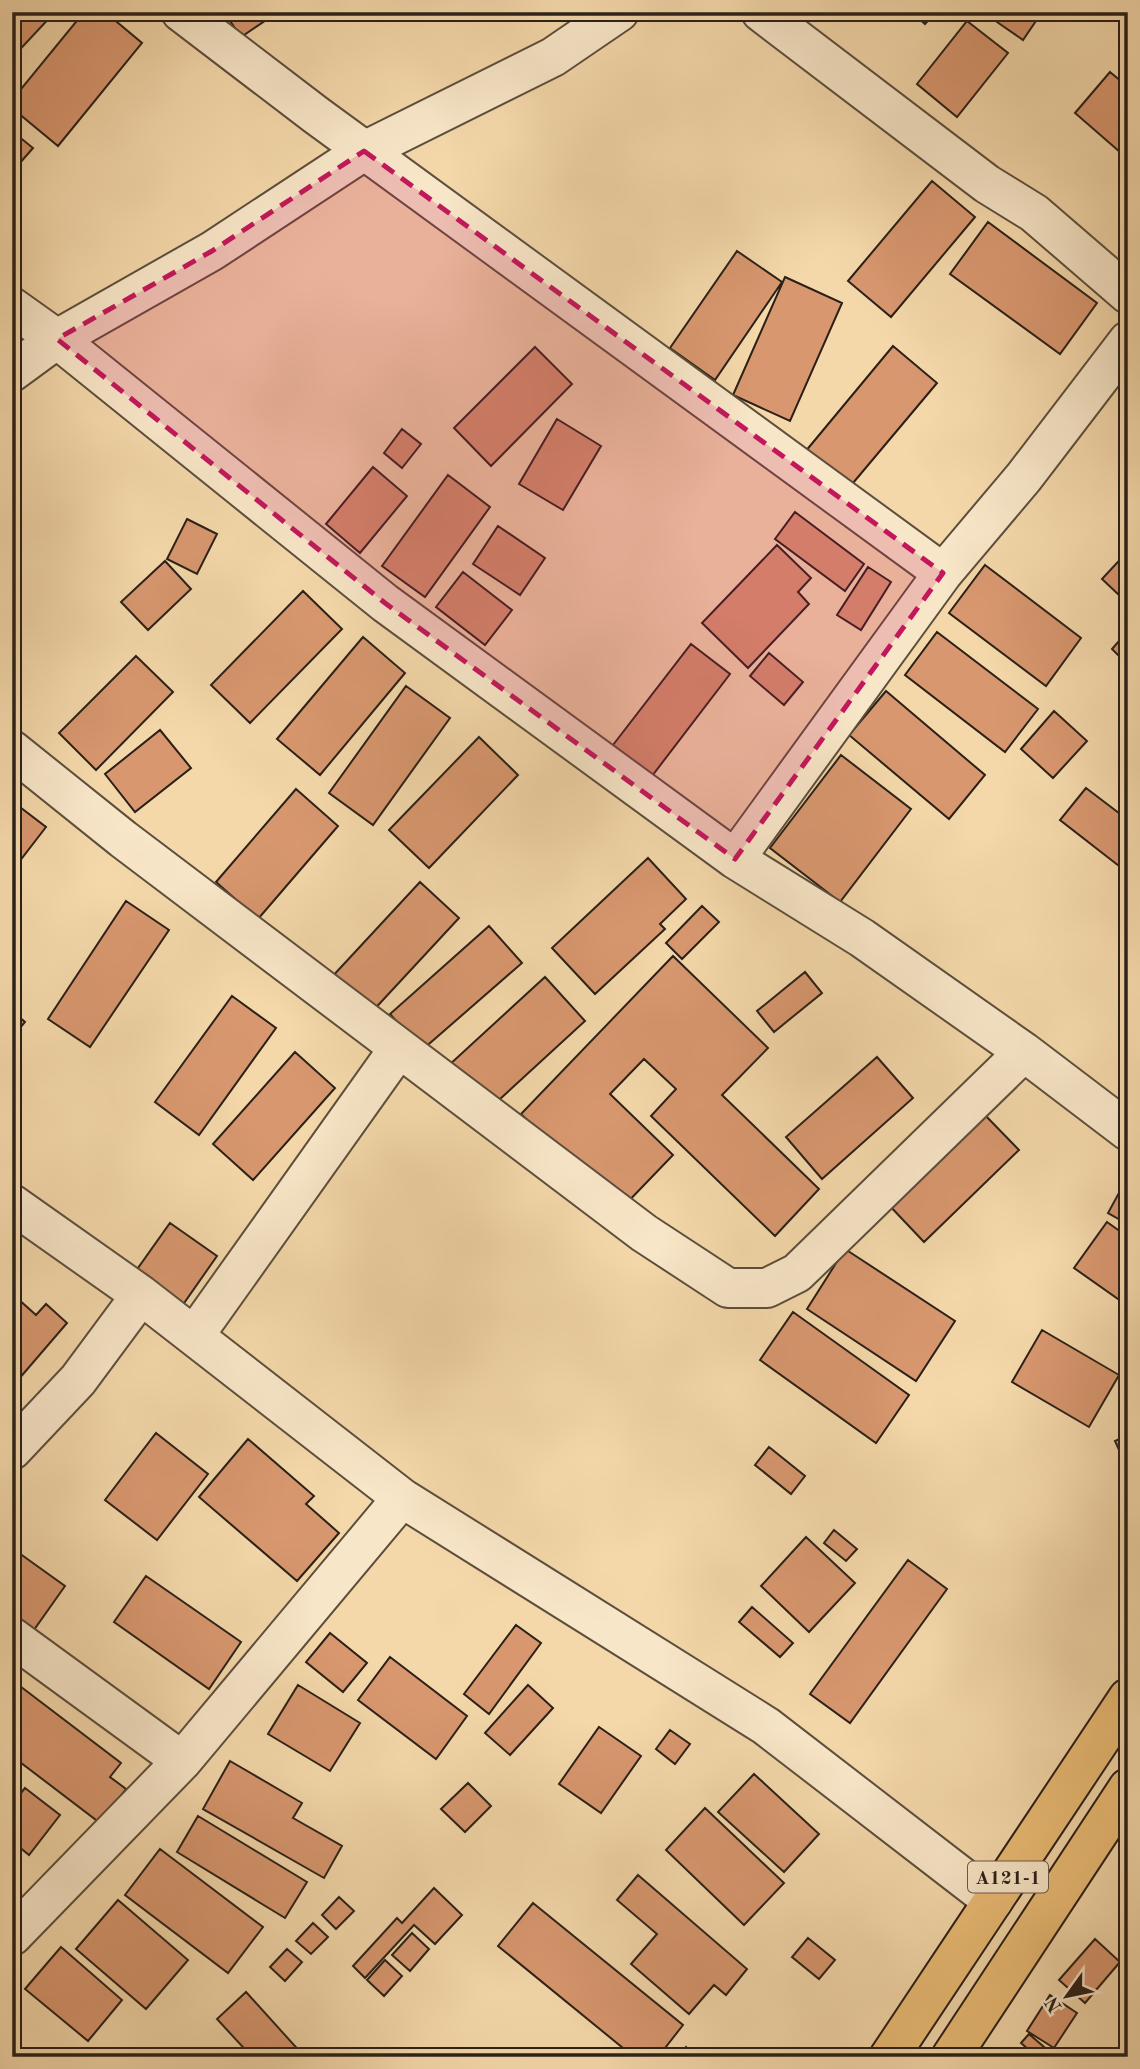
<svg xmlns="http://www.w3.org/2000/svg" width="1140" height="2069" viewBox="0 0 1140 2069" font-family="'Old Standard TT',serif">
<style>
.building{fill:#d8976f;stroke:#2a2018;stroke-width:2}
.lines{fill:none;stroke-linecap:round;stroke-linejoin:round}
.minor-casing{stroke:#5c4e3c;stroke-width:42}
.highway-casing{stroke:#2a2018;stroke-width:42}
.minor{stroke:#f8e6c8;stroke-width:38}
.highway{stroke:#eabc75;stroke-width:38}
.marked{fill:#c2185b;fill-opacity:0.2;stroke:#c2185b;stroke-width:5;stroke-dasharray:14 9;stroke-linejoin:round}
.labels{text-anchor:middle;stroke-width:6;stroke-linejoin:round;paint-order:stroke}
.shield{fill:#f8e6c8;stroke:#685b4d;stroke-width:2}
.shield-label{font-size:19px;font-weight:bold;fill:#2a2018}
</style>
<rect width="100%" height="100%" fill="#f4d8aa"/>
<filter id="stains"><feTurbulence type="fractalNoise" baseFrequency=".00286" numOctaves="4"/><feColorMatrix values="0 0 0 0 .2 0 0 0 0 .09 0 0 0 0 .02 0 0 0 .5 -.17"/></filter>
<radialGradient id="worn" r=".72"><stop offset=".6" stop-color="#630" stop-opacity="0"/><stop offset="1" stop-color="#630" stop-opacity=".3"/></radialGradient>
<path class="building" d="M12 12H55L12 58Z
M84 12H105L142 43 58 146 12 108V100Z
M224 12H278L241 37Z
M912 12H936L925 24Z
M1003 12H1042L1023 40 997 22Z
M967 21 1008 53 957 117 917 84Z
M1110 72 1128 87V159L1075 113Z
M12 131 33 148 12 172Z
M932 181 975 217 891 317 848 281Z
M988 222 1097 303 1060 354 950 274Z
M737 251 782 282 715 380 670 348Z
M785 277 842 303 790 421 733 395Z
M893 346 937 383 848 489 805 452Z
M535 347 572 384 491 466 454 428Z
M557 419 601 446 563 510 519 484Z
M402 429 421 444 402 468 384 453Z
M373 467 407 496 360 553 326 524Z
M448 475 490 507 425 597 382 566Z
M795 512 864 564 845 591 775 539Z
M187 519 217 534 197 574 167 559Z
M498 526 545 558 520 595 473 564Z
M777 545 811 578 798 592 809 604 748 668 702 623Z
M1128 551V586L1119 595 1102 579Z
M165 561 191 589 148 630 121 602Z
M985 565 1081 638 1046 686 949 613Z
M868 567 891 582 861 630 837 615Z
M463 572 512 610 485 645 436 607Z
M303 591 342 629 250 723 211 685Z
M937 632 1038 709 1005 752 905 675Z
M363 637 405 673 320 775 277 739Z
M1119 641 1128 650V665L1112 649Z
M691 644 730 674 652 776 613 745Z
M769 653 803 682 784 705 750 676Z
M136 656 173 692 96 770 59 733Z
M406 686 450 718 373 825 329 793Z
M886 691 985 775 949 819 849 735Z
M1054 711 1087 741 1053 778 1021 749Z
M160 730 191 768 135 812 105 774Z
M479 737 518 775 429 868 389 830Z
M841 755 911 809 840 902 770 848Z
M1086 788 1128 820V873L1060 820Z
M296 789 338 826 258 919 216 882Z
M12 801 46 827 12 871Z
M648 858 686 899 660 924 665 929 595 994 552 948Z
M420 882 459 918 369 1015 330 979Z
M126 901 169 930 90 1047 48 1019Z
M702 906 719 922 682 959 666 943Z
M489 926 522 963 422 1050 390 1014Z
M673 956 768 1048 722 1095 819 1189 775 1236 651 1116 676 1089 644 1059 610 1094 673 1155 620 1210 521 1114Z
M805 972 822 993 774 1032 757 1011Z
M545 977 585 1021 488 1110 448 1066Z
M232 996 276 1028 199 1135 155 1102Z
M12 1011 25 1022 12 1038Z
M295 1052 335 1088 253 1180 213 1144Z
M877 1057 913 1098 822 1179 786 1137Z
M982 1112 1019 1150 924 1242 887 1203Z
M1120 1191 1128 1195V1216L1124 1222 1108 1213Z
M1107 1222 1128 1237V1306L1074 1268Z
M170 1223 217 1256 175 1316 128 1282Z
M845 1249 955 1321 916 1381 807 1309Z
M17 1298 36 1315 46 1304 67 1323 12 1387V1303Z
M793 1312 909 1395 876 1443 760 1360Z
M1042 1330 1119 1375 1089 1427 1012 1382Z
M156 1433 208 1474 157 1540 105 1500Z
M1128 1435V1470L1115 1441Z
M248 1439 314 1496 306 1504 339 1533 297 1581 199 1497Z
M769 1447 805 1476 791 1494 755 1465Z
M834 1530 857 1549 846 1561 824 1543Z
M806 1537 855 1583 809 1632 761 1586Z
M12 1548 65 1586 31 1634 12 1621Z
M908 1560 947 1589 850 1723 810 1694Z
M146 1576 241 1642 209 1689 114 1622Z
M752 1607 793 1643 780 1657 739 1622Z
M516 1625 541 1643 489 1714 464 1694Z
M330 1633 367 1663 343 1692 306 1662Z
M390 1657 467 1716 436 1759 358 1700Z
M12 1680 121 1763 110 1777 126 1789 100 1823 12 1756Z
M298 1685 360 1723 330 1771 268 1734Z
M528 1685 553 1708 510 1755 485 1733Z
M599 1727 641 1756 601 1813 559 1784Z
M670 1730 690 1744 675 1764 656 1749Z
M230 1761 302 1803 293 1818 342 1846 324 1878 203 1809Z
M754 1774 819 1834 784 1872 718 1812Z
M468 1783 491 1806 465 1832 441 1809Z
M25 1788 60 1815 29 1855 12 1841V1804Z
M705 1808 784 1883 744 1925 666 1850Z
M198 1816 307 1882 285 1918 177 1852Z
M160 1849 263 1927 228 1973 125 1895Z
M638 1875 747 1969 726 1995 714 1985 689 2014 631 1964 657 1934 617 1900Z
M434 1888 462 1915 435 1944 414 1925 365 1978 353 1966 397 1918 402 1923Z
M339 1897 354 1911 336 1929 322 1915Z
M118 1900 188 1960 146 2009 76 1949Z
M533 1903 683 2025 658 2057H634L498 1946Z
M313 1923 328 1937 311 1954 296 1941Z
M412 1933 429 1949 410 1971 392 1955Z
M808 1938 835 1960 819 1979 792 1957Z
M1095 1939 1120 1962 1085 2003 1059 1980Z
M61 1947 122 2000 88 2041 25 1989Z
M287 1949 302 1962 285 1981 270 1967Z
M385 1960 402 1976 384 1996 367 1980Z
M246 1992 303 2055 301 2057H252L217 2019Z
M1050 1995 1077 2013 1054 2048 1027 2031Z
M1029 2034 1051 2053 1048 2057H1037L1021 2043Z
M686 2047 697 2057H678Z"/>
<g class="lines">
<g class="minor-casing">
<path id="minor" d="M181 12 316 115 943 573
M761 12 987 184 1034 213 1128 294
M12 307 57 339 385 603 735 859 862 938 1024 1052 1128 1131
M12 372 57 339 212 251 364 151 553 57 619 12
M12 750 123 839 644 1233 728 1288H767L797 1273 1024 1052
M735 859 943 573 1024 477 1128 341
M12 1204 141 1295 402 1498 766 1726 993 1901
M194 1336 399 1048
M12 1450 78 1380 141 1295
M12 1637 182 1761
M12 1936 182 1761 402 1498"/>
</g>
<g class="highway-casing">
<path id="highway" d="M889 2057 1128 1698
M951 2057 1128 1788"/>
</g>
<use href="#minor" class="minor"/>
<use href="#highway" class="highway"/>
</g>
<path class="marked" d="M364 151 943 573 735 859 385 603 57 339 212 251Z"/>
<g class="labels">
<rect class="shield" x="968" y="1861.5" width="80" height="31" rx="5"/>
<g class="shield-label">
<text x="1008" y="1884">A121-1</text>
</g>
</g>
<rect width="1140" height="2069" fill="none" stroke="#f4d8aa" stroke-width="42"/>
<rect x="14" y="14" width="1112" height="2041" fill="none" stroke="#2a2018" stroke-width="3.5"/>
<rect x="21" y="21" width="1098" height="2027" fill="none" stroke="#2a2018" stroke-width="2"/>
<g transform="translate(1067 1996) rotate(237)" stroke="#f8e6c8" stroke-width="5" paint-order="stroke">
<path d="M0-5L12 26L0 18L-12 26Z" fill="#2a2018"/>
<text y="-10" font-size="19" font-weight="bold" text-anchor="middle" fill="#2a2018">N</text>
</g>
<rect width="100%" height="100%" filter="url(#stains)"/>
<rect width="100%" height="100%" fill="url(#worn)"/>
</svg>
